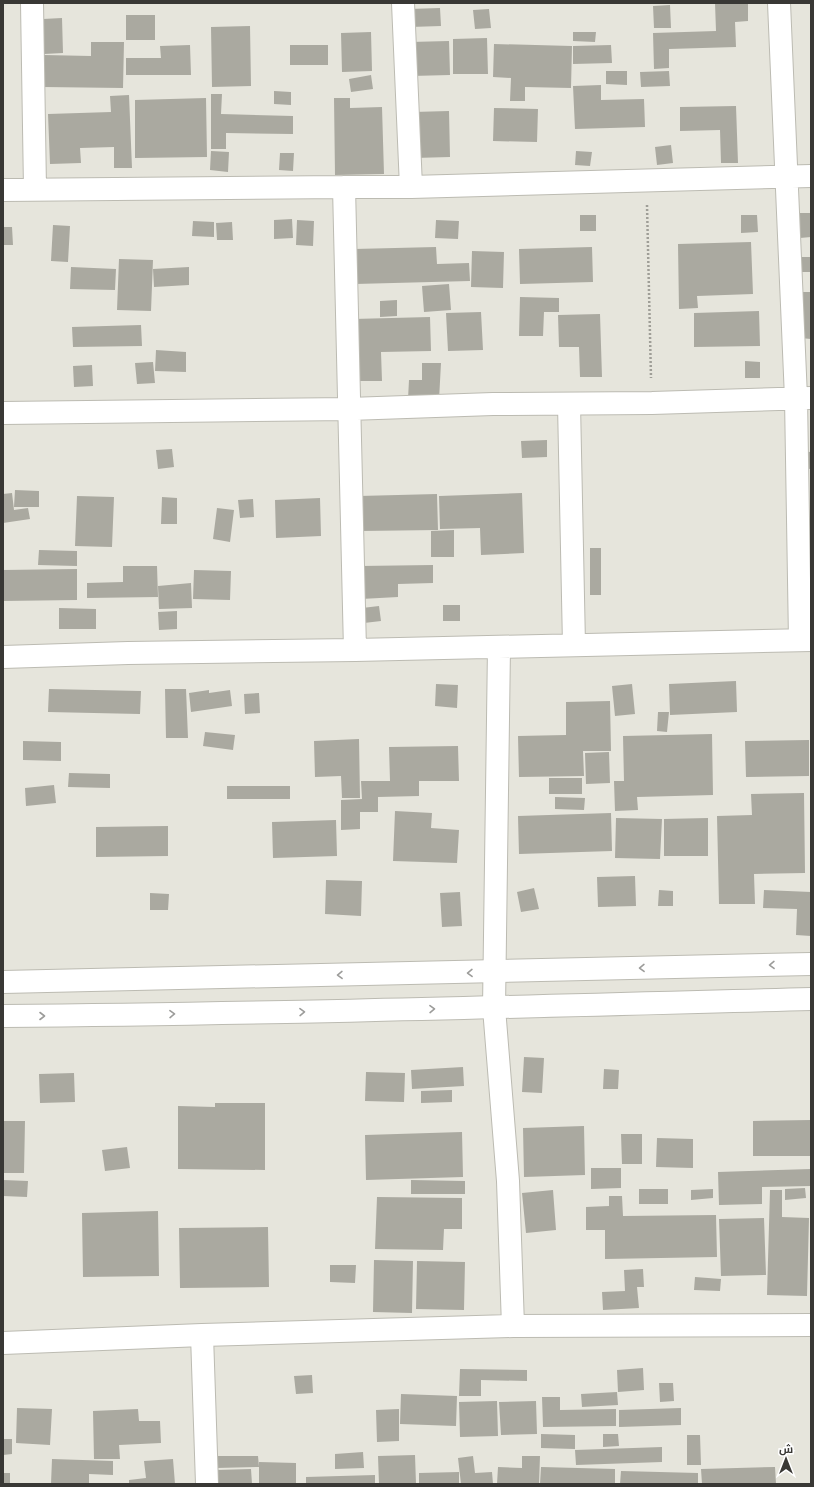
<svg xmlns="http://www.w3.org/2000/svg" width="814" height="1487" viewBox="0 0 814 1487" font-family="'Nunito Sans',Cairo,sans-serif">
<style>
.building{fill:#aaa9a0}
.lines{fill:none;stroke-linecap:round;stroke-linejoin:round}
.minor-casing{stroke:#bcbbb2;stroke-width:24}
.tertiary-casing{stroke:#bcbbb2;stroke-width:24}
.path{stroke:#9f9e97;stroke-width:2.5;stroke-dasharray:2 2;stroke-linecap:butt}
.minor{stroke:#fff;stroke-width:22}
.tertiary{stroke:#fff;stroke-width:22}
.oneway{stroke:#9c9c9a}
</style>
<rect width="100%" height="100%" fill="#e6e5dc"/>
<path class="building" d="M715 3H748V21L735 22 736 47 669 49V68L654 69 653 33 716 31Z
M670 5 671 28H654L653 6Z
M440 8 441 26 410 27 409 9Z
M489 9 491 28 475 29 473 10Z
M126 15H155V40H126Z
M62 18 63 53 44 54 43 19Z
M250 26 251 86 212 87 211 27Z
M371 32 372 71 342 72 341 33Z
M573 32H596L595 42 573 41Z
M487 38 488 74H453V39Z
M449 41 450 75 411 76 410 42Z
M91 42H124L123 88 44 87V55L91 56Z
M494 44 572 46 571 88 525 87V101H510L511 78 493 77Z
M190 45 191 75H126V58H161L160 46Z
M290 45H328V65H290Z
M611 45 612 63 573 64V46Z
M606 71H627V85L606 84Z
M669 71 670 86 641 87 640 72Z
M371 75 373 89 351 92 349 79Z
M601 85V100L644 99 645 127 575 129 573 86Z
M274 91 291 92V105L274 104Z
M211 94H222L221 114 293 116V134L226 133V149H211Z
M129 95 132 168H114V147L80 148 81 163 50 164 48 114 111 112 110 96Z
M206 98 207 157 135 158V100Z
M334 98H350V108L382 107 384 174 335 175Z
M736 106 738 163H721L720 130 680 131V107Z
M494 108 538 109 537 142 493 141Z
M449 111 450 157 414 158 413 112Z
M671 145 673 163 657 165 655 147Z
M211 151 229 152 228 172 210 170Z
M576 151 592 152 590 166 575 165Z
M280 153H294L293 171 279 170Z
M800 213H811V237L800 238Z
M580 215H596V231H580Z
M741 215H757L758 232 741 233Z
M292 219 293 238 274 239V220Z
M297 220 314 221 313 246 296 245Z
M436 220 459 221 458 239 435 238Z
M193 221 214 222V237L192 236Z
M232 222 233 240H217L216 223Z
M53 225 70 226 68 262 51 261Z
M3 227H12L13 245H3Z
M751 242 753 294 697 296 698 308 679 309 678 244Z
M436 247 437 264 469 263 470 281 355 284 354 249Z
M592 247 593 282 520 284 519 249Z
M472 251 504 252 503 288 471 287Z
M800 257H811V272H800Z
M119 259 153 260 151 311 117 310Z
M71 267 116 269 115 290 70 289Z
M189 267V285L154 287 153 269Z
M449 284 451 310 424 312 422 286Z
M800 292H811V339L800 338Z
M520 297 559 298V312H544L543 336H519Z
M397 300V316L380 317V301Z
M759 311 760 346 694 347V313Z
M481 312 483 350 448 351 446 313Z
M600 314 602 377H580L579 347H559L558 315Z
M430 317 431 351 381 352 382 381H355L353 319Z
M141 325 142 346 73 347 72 327Z
M156 350 186 352V372L155 371Z
M745 361 760 362V378H745Z
M153 362 155 383 137 384 135 363Z
M422 363H441L439 400 408 399 409 380H422Z
M92 365 93 386 74 387 73 366Z
M547 440V457L522 458 521 441Z
M172 449 174 467 158 469 156 450Z
M795 451 811 452V469L795 468Z
M15 490 39 491V507H14Z
M12 493 14 510 28 508 30 519 3 523V494Z
M522 493 524 553 481 555 480 528 440 529 439 496Z
M437 494 438 530 360 531 359 496Z
M77 496 114 497 112 547 75 546Z
M162 497 177 498V524H161Z
M320 498 321 536 276 538 275 500Z
M253 499 254 517 240 518 238 500Z
M217 508 234 510 230 542 213 539Z
M454 530V557H431V531Z
M590 548H601V595H590Z
M39 550 77 551V566L38 565Z
M804 554H811V587H805Z
M433 565V583L398 584V597L361 599 360 566Z
M123 566H157L158 597 87 598V583L123 582Z
M77 569V600L3 601V570Z
M194 570 231 571 230 600 193 599Z
M191 583 192 608 159 609 158 586Z
M443 605H460V621H443Z
M379 606 381 621 364 623 362 608Z
M59 608 96 609V629H59Z
M177 611V629L159 630 158 612Z
M736 681 737 712 670 715 669 684Z
M436 684 458 685 457 708 435 706Z
M632 684 635 714 615 716 612 686Z
M49 689 141 691 140 714 48 712Z
M165 689H186L188 738H166Z
M209 690V693L230 690 232 706 191 712 189 693Z
M259 693 260 713 245 714 244 694Z
M610 701 611 751H583L584 776 519 777 518 736 566 735V702Z
M658 712H669L667 732 657 731Z
M205 732 235 735 233 750 203 746Z
M712 734 713 795 637 797 638 810 615 811 614 781H624L623 736Z
M359 739 360 798H342L341 776 315 777 314 741Z
M809 740V776L746 777 745 741Z
M23 741 61 742V761L23 760Z
M458 746 459 781H419V796L378 797V812H360V829L341 830V800L362 799 361 781H390L389 747Z
M609 752 610 783 586 784 585 753Z
M69 773 110 774V788L68 787Z
M549 778H582V794H549Z
M54 785 56 803 26 806 25 788Z
M227 786H290V799H227Z
M804 793 805 873 754 874 755 904H719L717 816 752 815 751 794Z
M555 797 585 798 584 810 555 809Z
M395 811 432 813 431 828 459 830 457 863 393 861Z
M611 813 612 851 519 854 518 816Z
M616 818 662 819 660 859 615 858Z
M708 818V856H664V819Z
M336 820 337 856 273 858 272 822Z
M168 826V856L96 857V827Z
M635 876 636 906 598 907 597 877Z
M326 880 362 881 361 916 325 914Z
M534 888 539 909 521 912 517 892Z
M659 890 673 891V906H658Z
M764 890 811 892V936L796 935 797 909 763 908Z
M460 892 462 926 442 927 440 893Z
M150 893 169 894 168 910H150Z
M524 1057 544 1058 542 1093 522 1092Z
M463 1067 464 1086 412 1089 411 1070Z
M604 1069 619 1070 618 1089H603Z
M366 1072 405 1073 404 1102 365 1101Z
M74 1073 75 1102 40 1103 39 1074Z
M452 1090V1102L421 1103V1091Z
M215 1103H265V1170L178 1169V1106L215 1107Z
M811 1120V1156H753V1121Z
M3 1121H25L24 1173H3Z
M584 1126 585 1175 524 1177 523 1128Z
M462 1132 463 1177 366 1180 365 1135Z
M621 1134H642V1164H622Z
M657 1138 693 1139V1168L656 1167Z
M127 1147 130 1168 105 1171 102 1150Z
M591 1168H621V1188L591 1189Z
M811 1169V1186L762 1187V1204L719 1205 718 1172Z
M3 1180 28 1181 27 1197 3 1196Z
M411 1180 465 1181V1194H411Z
M805 1188 806 1198 785 1200V1189Z
M639 1189H668V1204H639Z
M713 1189V1198L691 1200V1190Z
M553 1190 556 1230 526 1233 522 1193Z
M770 1190H782V1217L809 1218 807 1296 767 1295Z
M609 1196H622L623 1216 716 1215 717 1257 605 1259V1230H586V1207L609 1206Z
M377 1197 462 1198V1229H444L443 1250 375 1249Z
M158 1211 159 1276 83 1277 82 1213Z
M764 1218 766 1275 721 1276 719 1219Z
M268 1227 269 1287 180 1288 179 1228Z
M374 1260 413 1261 412 1313 373 1312Z
M417 1261 465 1262 464 1310 416 1309Z
M330 1265H356L355 1283 330 1282Z
M643 1269 644 1287H637L639 1308 603 1310 602 1292 625 1291 624 1270Z
M695 1277 721 1279 720 1291 694 1290Z
M643 1368 644 1390 618 1392 617 1370Z
M460 1369 527 1370V1381L481 1380V1396H459Z
M312 1375 313 1393 296 1394 294 1376Z
M659 1383H673L674 1401 660 1402Z
M617 1392 618 1405 582 1407 581 1394Z
M401 1394 457 1396 456 1426 400 1424Z
M542 1397H560V1410L616 1409V1426L543 1427Z
M497 1401 498 1436 460 1437 459 1402Z
M536 1401 537 1434 501 1435 499 1402Z
M17 1408 52 1409 50 1445 16 1443Z
M681 1408V1425L619 1427V1410Z
M138 1409 139 1421H160L161 1443 119 1445 120 1459H94L93 1411Z
M399 1409V1441L377 1442 376 1410Z
M541 1434 575 1435V1449L541 1448Z
M603 1434H618L619 1446 603 1447Z
M687 1435H700L701 1465H687Z
M3 1439H12V1454L3 1455Z
M662 1447V1462L576 1465 575 1450Z
M363 1452 364 1468 335 1469V1454Z
M415 1455 416 1484H379L378 1456Z
M216 1456H258L259 1467 216 1468Z
M473 1456 475 1473 492 1472 493 1484H461L458 1458Z
M522 1456H540L539 1484H497L498 1467 522 1468Z
M52 1459 113 1461V1475L89 1474V1484H51Z
M173 1459 175 1484H129V1480L146 1478 144 1461Z
M259 1462 296 1463V1484H259Z
M541 1467 615 1469V1484H540Z
M775 1467 776 1484H702L701 1469Z
M251 1469 252 1484H216V1470Z
M621 1471 698 1473V1484H620Z
M459 1472V1484H419V1473Z
M3 1473H10V1484H3Z
M375 1475V1484H306V1477Z"/>
<g class="lines">
<g class="minor-casing">
<path id="minor" d="M32 3 35 189
M403 3 411 187
M779 3 796 398 800 640
M344 187 355 650
M3 190 344 187H411L811 176
M569 404 574 645
M3 413 349 409 493 404 652 403 811 398
M499 647 494 1008 508 1181 513 1326
M3 657 128 653 355 650 811 640
M202 1335 207 1484
M3 1343 202 1335 513 1326 811 1325"/>
</g>
<g class="tertiary-casing">
<path id="tertiary" d="M3 982 811 964
M3 1016C272 1014 542 1006 811 999"/>
</g>
<path class="path" d="M647 205 651 378"/>
<use href="#minor" class="minor"/>
<use href="#tertiary" class="tertiary"/>
</g>
<defs><path id="oneway-chevron" d="M-2-3.5L2.5 0L-2 3.5" fill="none" stroke-width="1.6" stroke-linecap="round" stroke-linejoin="round"/></defs>
<g class="oneway">
<use href="#oneway-chevron" transform="translate(772 965) rotate(179)"/>
<use href="#oneway-chevron" transform="translate(642 968) rotate(179)"/>
<use href="#oneway-chevron" transform="translate(470 973) rotate(179)"/>
<use href="#oneway-chevron" transform="translate(340 975) rotate(179)"/>
<use href="#oneway-chevron" transform="translate(432 1009) rotate(-1)"/>
<use href="#oneway-chevron" transform="translate(302 1012) rotate(-1)"/>
<use href="#oneway-chevron" transform="translate(172 1014) rotate(-1)"/>
<use href="#oneway-chevron" transform="translate(42 1016)"/>
</g>
<rect width="814" height="1487" fill="none" stroke="#393835" stroke-width="8"/>
<g transform="translate(786 1459)" stroke="#ffffff" stroke-width="3" paint-order="stroke">
<path d="M0-3L7 15L0 10L-7 15Z" fill="#393835"/>
<text y="-6" font-size="11" font-weight="bold" text-anchor="middle" fill="#393835">ش</text>
</g>
</svg>
